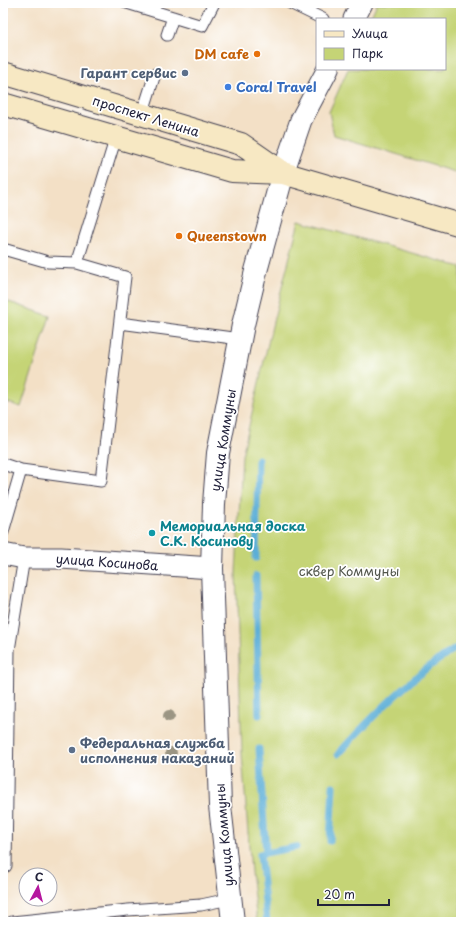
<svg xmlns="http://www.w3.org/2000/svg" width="464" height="925" viewBox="0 0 464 925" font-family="'Playpen Sans',sans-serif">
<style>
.green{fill:#c5d476;stroke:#747b58}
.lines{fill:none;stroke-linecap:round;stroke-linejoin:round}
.stream{stroke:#5baed7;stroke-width:7}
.service-casing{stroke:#413e50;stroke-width:13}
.minor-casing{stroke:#413e50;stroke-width:23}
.tertiary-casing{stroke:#413e50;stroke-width:24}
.secondary-casing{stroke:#413e50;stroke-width:24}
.service{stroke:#fff;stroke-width:11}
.minor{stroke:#fff;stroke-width:21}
.tertiary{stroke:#fff;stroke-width:22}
.secondary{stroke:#f7e8c3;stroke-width:22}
.tree{fill:#9b9583}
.food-dot{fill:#e8710a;stroke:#fff;stroke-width:1.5}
.service-dot{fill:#5c6f8a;stroke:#fff;stroke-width:1.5}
.shop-dot{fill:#3f7fe0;stroke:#fff;stroke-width:1.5}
.culture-dot{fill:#0f9aa8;stroke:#fff;stroke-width:1.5}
.labels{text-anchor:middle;stroke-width:3.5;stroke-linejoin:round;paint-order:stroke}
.food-label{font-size:13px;font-weight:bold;fill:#c56008;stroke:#fff;text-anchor:end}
.service-label{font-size:13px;font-weight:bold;fill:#4e5e75;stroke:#fff;text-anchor:end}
.shop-label{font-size:13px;font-weight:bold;fill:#366cbe;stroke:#fff;text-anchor:start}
.street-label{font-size:13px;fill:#22223b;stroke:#fff}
.culture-label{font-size:13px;font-weight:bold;fill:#0d838f;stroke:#fff;text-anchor:start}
.park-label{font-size:13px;fill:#53574d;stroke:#fff}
</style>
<rect width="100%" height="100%" fill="#fff"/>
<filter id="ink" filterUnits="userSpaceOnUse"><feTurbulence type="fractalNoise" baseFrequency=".025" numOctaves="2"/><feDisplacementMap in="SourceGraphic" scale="8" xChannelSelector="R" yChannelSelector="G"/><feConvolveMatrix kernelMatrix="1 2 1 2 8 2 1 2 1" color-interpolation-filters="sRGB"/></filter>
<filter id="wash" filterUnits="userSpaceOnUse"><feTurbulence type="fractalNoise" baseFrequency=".012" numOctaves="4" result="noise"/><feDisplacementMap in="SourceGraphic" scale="16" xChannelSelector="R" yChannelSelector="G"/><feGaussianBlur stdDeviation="0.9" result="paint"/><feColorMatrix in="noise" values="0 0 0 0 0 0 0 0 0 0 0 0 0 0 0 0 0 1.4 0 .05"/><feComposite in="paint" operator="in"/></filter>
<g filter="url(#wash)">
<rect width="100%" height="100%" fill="#f3e0c6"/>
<path class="green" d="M377 3H461V174L334 135 329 112 348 69H445V19H370Z
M299 221 461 267V922H257L251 872 242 754 236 573 242 456 273 322Z
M3 300 50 316 21 407 3 401Z"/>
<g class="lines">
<path class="stream" d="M256 558 258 459
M461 575V588
M256 576 259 715
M259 749 266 853
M338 754C365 724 394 695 426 669 435 662 446 655 456 648
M330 841 333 786
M267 922 260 854 296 847"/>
</g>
</g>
<g filter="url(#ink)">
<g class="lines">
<g class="service-casing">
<path id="service" d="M127 3 202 26 214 3
M290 3 323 19
M167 35 173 17
M142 115 155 74
M3 249 48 262 77 263 125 277 101 481 21 470 3 464
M77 263 116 137
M120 323 240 339
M3 532 21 470
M6 866 9 650 24 558
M12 922 128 910 201 905 229 899"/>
</g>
<g class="minor-casing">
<path id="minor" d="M354 19 362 3
M283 173 301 120 328 69
M3 554 24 558H61L212 568"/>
</g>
<g class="tertiary-casing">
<path id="tertiary" d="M233 922 220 806 212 568 214 504 218 453 243 325 256 271 283 173"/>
</g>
<g class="secondary-casing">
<path id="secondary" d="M3 73 241 144 283 173
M3 104 232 171 283 173 461 225"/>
</g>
<use href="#service" class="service"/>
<use href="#minor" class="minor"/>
<use href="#tertiary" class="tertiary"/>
<use href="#secondary" class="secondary"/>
</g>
<g class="tree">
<circle cx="169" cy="716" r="6"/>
<circle cx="171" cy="753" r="6"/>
</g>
</g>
<g class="food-dot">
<circle cx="257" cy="54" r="4"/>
<circle cx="179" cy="236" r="4"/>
</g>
<g class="service-dot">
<circle cx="185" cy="73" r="4"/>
<circle cx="72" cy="750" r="4"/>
</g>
<circle class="shop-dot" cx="228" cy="87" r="4"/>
<circle class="culture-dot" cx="152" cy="533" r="4"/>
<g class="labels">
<g class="food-label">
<text x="249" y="59">DM cafe</text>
<text x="187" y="241" text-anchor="start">Queenstown</text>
</g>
<g class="service-label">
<text x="177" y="78">Гарант сервис</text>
<text x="80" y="748" text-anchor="start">Федеральная служба<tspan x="80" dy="15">исполнения наказаний</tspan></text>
</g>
<g class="shop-label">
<text x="236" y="92">Coral Travel</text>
</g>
<g class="street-label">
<text transform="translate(146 116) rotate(17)" y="5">проспект Ленина</text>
<text transform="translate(223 440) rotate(-81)" y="5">улица Коммуны</text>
<text transform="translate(107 562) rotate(4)" y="5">улица Косинова</text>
<text transform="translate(224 835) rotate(-95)" y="5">улица Коммуны</text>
</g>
<g class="culture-label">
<text x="160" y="531">Мемориальная доска<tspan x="160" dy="15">С.К. Косинову</tspan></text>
</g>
<g class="park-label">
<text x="349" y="576">сквер Коммуны</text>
</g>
</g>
<rect width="464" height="925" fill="none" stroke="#fff" stroke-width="16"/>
<rect x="316" y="18" width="130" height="52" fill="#ffffff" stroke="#a7a7b1"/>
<rect x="324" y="31" width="20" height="6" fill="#f7e8c3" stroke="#a7a7b1"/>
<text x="352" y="38" font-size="12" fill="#22223b">Улица</text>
<rect x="324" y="48" width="20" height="12" fill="#c5d476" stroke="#a7a7b1"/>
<text x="352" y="58" font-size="12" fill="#22223b">Парк</text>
<g transform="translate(38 887) rotate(7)"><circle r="19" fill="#ffffff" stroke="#a7a7b1"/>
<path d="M0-3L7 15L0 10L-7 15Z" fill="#b5179e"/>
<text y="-6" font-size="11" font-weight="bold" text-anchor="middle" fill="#22223b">С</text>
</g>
<path d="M318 899v6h71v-6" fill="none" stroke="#22223b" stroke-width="2"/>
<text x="324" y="899" font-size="12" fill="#22223b" stroke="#ffffff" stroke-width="3" paint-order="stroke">20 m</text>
</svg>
